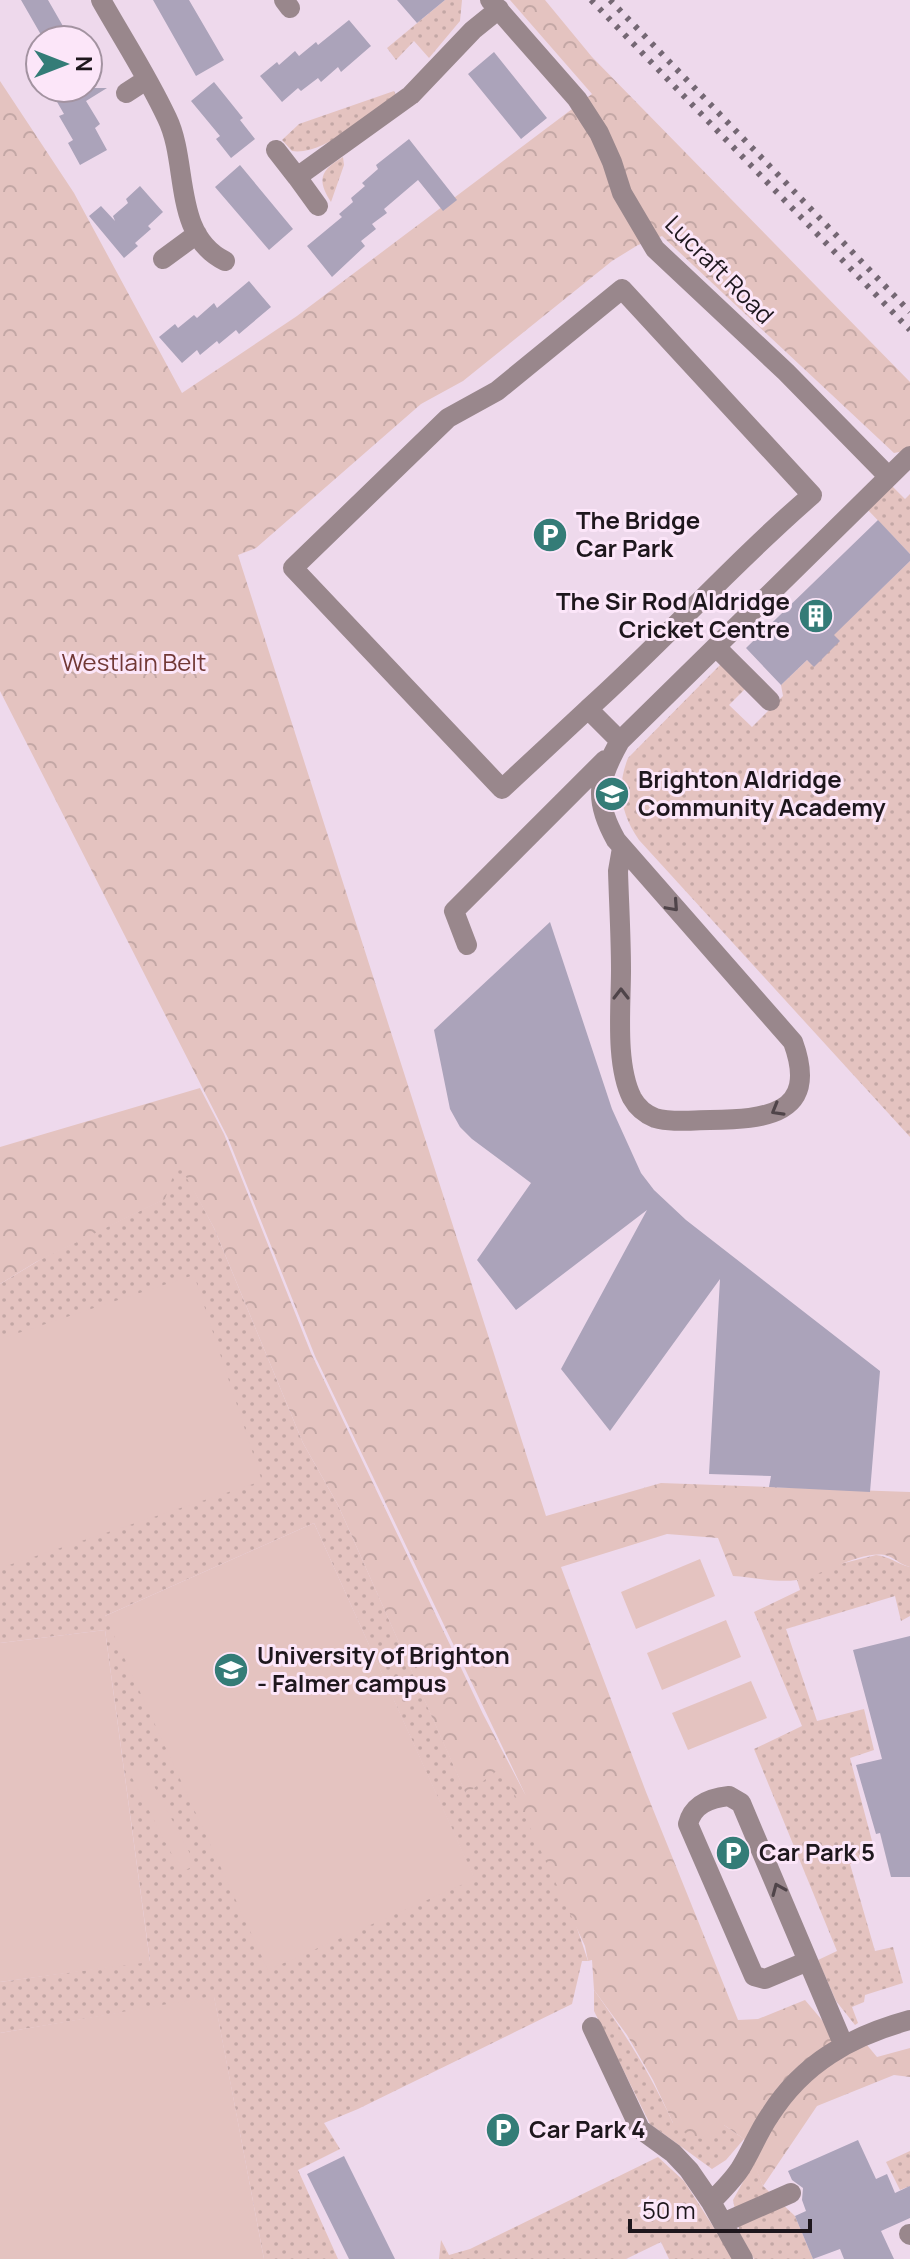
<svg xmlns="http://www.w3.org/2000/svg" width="910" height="2259" viewBox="0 0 910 2259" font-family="Manrope,sans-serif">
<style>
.green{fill:url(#green-dots);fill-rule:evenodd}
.forest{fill:url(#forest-crowns)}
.pitch{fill:#e4c3c0}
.building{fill:#aba3ba}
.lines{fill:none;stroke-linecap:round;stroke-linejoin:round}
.minor{stroke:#99878c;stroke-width:20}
.rail{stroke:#746773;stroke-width:6;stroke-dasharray:4 8;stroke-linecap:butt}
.oneway{stroke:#4f4449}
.labels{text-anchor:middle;stroke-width:6;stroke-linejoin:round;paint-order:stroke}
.street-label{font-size:24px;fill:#1e171d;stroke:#fce6f9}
.poi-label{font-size:24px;font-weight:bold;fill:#1e171d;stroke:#fce6f9;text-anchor:start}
.park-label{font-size:24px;fill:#713835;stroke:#fce6f9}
</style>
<defs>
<pattern id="green-dots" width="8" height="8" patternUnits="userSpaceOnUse" patternTransform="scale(2)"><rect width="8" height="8" fill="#e4c3c0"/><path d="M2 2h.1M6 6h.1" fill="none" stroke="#c3a7a5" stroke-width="1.8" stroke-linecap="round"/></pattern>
<pattern id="forest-crowns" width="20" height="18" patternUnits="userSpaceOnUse" patternTransform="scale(2)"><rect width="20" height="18" fill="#e4c3c0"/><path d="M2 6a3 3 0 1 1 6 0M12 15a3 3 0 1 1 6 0" fill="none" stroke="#c3a7a5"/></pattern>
</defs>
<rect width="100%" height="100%" fill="#eed9ec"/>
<path class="green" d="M445 0H462L460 21 429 58 414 41 396 60 387 48Z
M394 91 396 95C371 113 324 156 292 151L282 140 299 124Z
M343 157 344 165 331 202C316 179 321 170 343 157Z
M891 485 905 499 910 494V554L867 509Z
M910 561V1137L639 840C621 814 616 788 628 758L722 663 745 689 729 705 752 727 783 696 781 685 807 660 814 666 826 642Z
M178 1160 214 1228 303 1443 338 1505 466 1793 502 1766 569 1904 588 1961H582L572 2004 358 2109 324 2123 340 2149 298 2170 338 2259H264L214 1997 0 2033V1982L150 1961 105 1630 0 1643V1284L43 1258 164 1199ZM314 1523 474 1878 105 1616Z
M876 1555C889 1556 897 1564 910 1567V1616L901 1621 895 1596 786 1629 817 1721 864 1709 874 1750 850 1758 876 1856 850 1864 875 1951 893 1947 903 1983 865 1995 864 2002 852 2007 858 2023 855 2025 836 2001 818 1960 837 1951 754 1749 802 1726 754 1612 800 1590 797 1580 836 1565Z
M594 1990C625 2033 651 2075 673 2123L724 2125 744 2139 726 2160 712 2169 650 2124 594 2011Z
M910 2151V2186L900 2190 886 2162Z
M658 2157 684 2181 734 2259H669L661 2242 626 2259H439L441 2240 449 2255 470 2249Z
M754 2162 763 2186 795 2216 813 2259H754L740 2234 733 2200Z"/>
<path class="forest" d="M510 0H545L592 57 910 382V450L894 453 662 236 638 245 612 261 463 381 421 404 256 548 238 555 546 1516 661 1483 910 1492V1567C901 1565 896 1559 888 1556 864 1548 820 1577 797 1580 777 1583 753 1577 733 1576L718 1538 667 1534 561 1567 646 1792 738 2020 758 2019 805 2000 844 2046 867 2045 877 2057 910 2048V2077L894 2075 817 2106 763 2186 744 2139 724 2125 711 2140 690 2137 673 2123 653 2080 627 2035 594 1990 592 1960 588 1961 585 1946 502 1767 466 1794 338 1505 303 1443 214 1228 178 1162 165 1199 36 1262 0 1284V1147L200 1088 224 1134 311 1353 483 1714 526 1796 315 1356 228 1138 0 691V81L74 193 182 393 297 316 592 94Z"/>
<path class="pitch" d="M194 1275 262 1481 0 1568V1339Z
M314 1523 475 1879 268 1970 105 1616Z
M700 1559 715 1596 636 1629 621 1592Z
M726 1620 741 1657 662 1690 647 1653Z
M105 1630 150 1962 0 1982V1643Z
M751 1681 767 1718 688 1750 672 1713Z
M144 1767 196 1865 181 1872 130 1774Z
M214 1996 264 2259H0V2033Z"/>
<path class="building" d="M21 0H48L71 40H44Z
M153 0H189L224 60 196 76Z
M397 0H445L417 23Z
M349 20 371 46 341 72 338 67 321 82 318 78 301 91 298 88 282 102 260 76 277 62 279 65 295 51 299 56 316 42 318 45Z
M494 52 547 118 521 139 468 74Z
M214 82 243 118 240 120 255 139 231 158 216 139 220 136 191 101Z
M49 88H107L86 101 100 124 95 128 107 150 80 165 68 143 73 140 59 116 64 114Z
M409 139 457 200 443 211 418 180 384 209 387 213 372 224 376 229 361 241 365 246 332 277 307 246 342 217 339 214 353 202 351 198 365 186 362 183 378 169 376 165Z
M240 165 293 229 269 250 215 187Z
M140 186 163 212 148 226 151 229 135 243 138 246 124 258 89 216 101 206 115 221 113 216 128 203 126 199Z
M249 281 271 307 239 334 236 330 219 344 217 341 200 355 197 350 182 363 159 337 175 324 178 328 194 315 197 318 214 303 217 308Z
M878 520 910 554V561L834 635 840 641 814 667 807 660 781 685 746 648Z
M550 922 612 1109 641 1173 654 1190 686 1220 880 1371 870 1492 769 1487 771 1476 709 1474 720 1279 610 1431 561 1369 647 1210 516 1310 477 1260 531 1183 472 1139 460 1127 450 1109 434 1030Z
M910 1636V1877H891L880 1833 876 1834 856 1765 882 1759 853 1650Z
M858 2140 876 2179 887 2174 895 2193 910 2186V2218L881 2231 894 2259H844L840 2249 813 2259 795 2216 806 2211 802 2200 803 2188 792 2180 788 2171Z
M344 2156 395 2259H349L307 2174Z"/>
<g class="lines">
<path class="minor" d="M101 0C123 39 148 77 167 118 189 163 172 235 225 261
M284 0 290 8
M490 0 577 99 599 133 612 162 622 193 655 249 786 372 888 476
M126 93 146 80
M276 150 297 177
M318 206 297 177 411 95 473 30 499 9
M163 259 197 234
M716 647 770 701
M588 709C665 640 734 562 812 495L622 289 497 391 448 418 293 568 502 789 588 709 620 741
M622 848 618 871C619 904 621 937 621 970 621 1007 615 1064 632 1098 637 1107 645 1114 655 1118 672 1123 692 1120 710 1120 764 1119 820 1116 793 1042L616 840C593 799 598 780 620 741L910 456
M467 945 454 911 605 760
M808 1961 765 1979 754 1976 688 1824C693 1804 710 1798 729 1796L741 1803 844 2046
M592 2027 640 2129 673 2153 689 2170 711 2202
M723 2223 791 2193
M909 2234 910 2235
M743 2259 711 2202C721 2192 732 2181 740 2169 751 2152 758 2132 770 2115 803 2063 851 2036 910 2020"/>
<path class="rail" d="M591 0 910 330
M610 0 910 312"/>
</g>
<defs><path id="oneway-chevron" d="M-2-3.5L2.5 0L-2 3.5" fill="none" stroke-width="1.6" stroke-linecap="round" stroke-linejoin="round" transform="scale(2)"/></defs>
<g class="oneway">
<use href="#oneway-chevron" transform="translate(673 906) rotate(48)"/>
<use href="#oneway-chevron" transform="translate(621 994) rotate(-90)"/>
<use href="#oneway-chevron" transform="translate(777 1110) rotate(150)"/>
<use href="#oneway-chevron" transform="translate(778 1889) rotate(-113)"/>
</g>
<defs>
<g id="parking-disc" transform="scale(1.8)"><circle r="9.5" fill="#347c77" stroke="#fce6f9"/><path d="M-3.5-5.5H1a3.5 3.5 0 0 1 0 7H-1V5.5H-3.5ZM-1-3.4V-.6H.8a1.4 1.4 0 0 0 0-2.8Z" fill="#fff"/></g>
<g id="building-disc" transform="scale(1.8)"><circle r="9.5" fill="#347c77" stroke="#fce6f9"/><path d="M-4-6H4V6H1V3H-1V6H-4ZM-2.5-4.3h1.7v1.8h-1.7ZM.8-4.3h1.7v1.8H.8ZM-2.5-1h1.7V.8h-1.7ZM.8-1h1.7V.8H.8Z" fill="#fff"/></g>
<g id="school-disc" transform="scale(1.8)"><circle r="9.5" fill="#347c77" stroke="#fce6f9"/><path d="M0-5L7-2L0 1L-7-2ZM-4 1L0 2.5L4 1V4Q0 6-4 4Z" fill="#fff"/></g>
<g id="university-disc" transform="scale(1.8)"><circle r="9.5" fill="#347c77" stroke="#fce6f9"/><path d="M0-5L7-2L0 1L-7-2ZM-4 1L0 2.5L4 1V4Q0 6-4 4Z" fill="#fff"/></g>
</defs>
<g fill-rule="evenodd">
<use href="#parking-disc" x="550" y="535"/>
<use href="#building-disc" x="816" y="616"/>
<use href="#school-disc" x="612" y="794"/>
<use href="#university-disc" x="231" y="1670"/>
<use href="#parking-disc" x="733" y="1853"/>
<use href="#parking-disc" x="503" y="2130"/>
</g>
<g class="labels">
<g class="street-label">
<text transform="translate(719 270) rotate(45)" y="8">Lucraft Road</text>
</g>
<g class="poi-label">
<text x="576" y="529">The Bridge<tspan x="576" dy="28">Car Park</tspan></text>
<text x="790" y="610" text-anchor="end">The Sir Rod Aldridge<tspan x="790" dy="28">Cricket Centre</tspan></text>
<text x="638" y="788">Brighton Aldridge<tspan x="638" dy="28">Community Academy</tspan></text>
<text x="257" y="1664">University of Brighton<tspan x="257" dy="28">- Falmer campus</tspan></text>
<text x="759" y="1861">Car Park 5</text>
<text x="529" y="2138">Car Park 4</text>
</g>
<g class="park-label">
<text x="134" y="671">Westlain Belt</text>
</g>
</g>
<g transform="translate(64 64) rotate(90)"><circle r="38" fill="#fce6f9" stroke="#a393a1" stroke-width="2"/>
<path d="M0-6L14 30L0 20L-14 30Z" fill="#347c77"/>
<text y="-12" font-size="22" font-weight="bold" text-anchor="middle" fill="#1e171d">N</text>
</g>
<path d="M630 2219v12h180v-12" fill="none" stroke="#1e171d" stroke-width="4"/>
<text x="642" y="2219" font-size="24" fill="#1e171d" stroke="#fce6f9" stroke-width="6" paint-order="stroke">50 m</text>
</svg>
